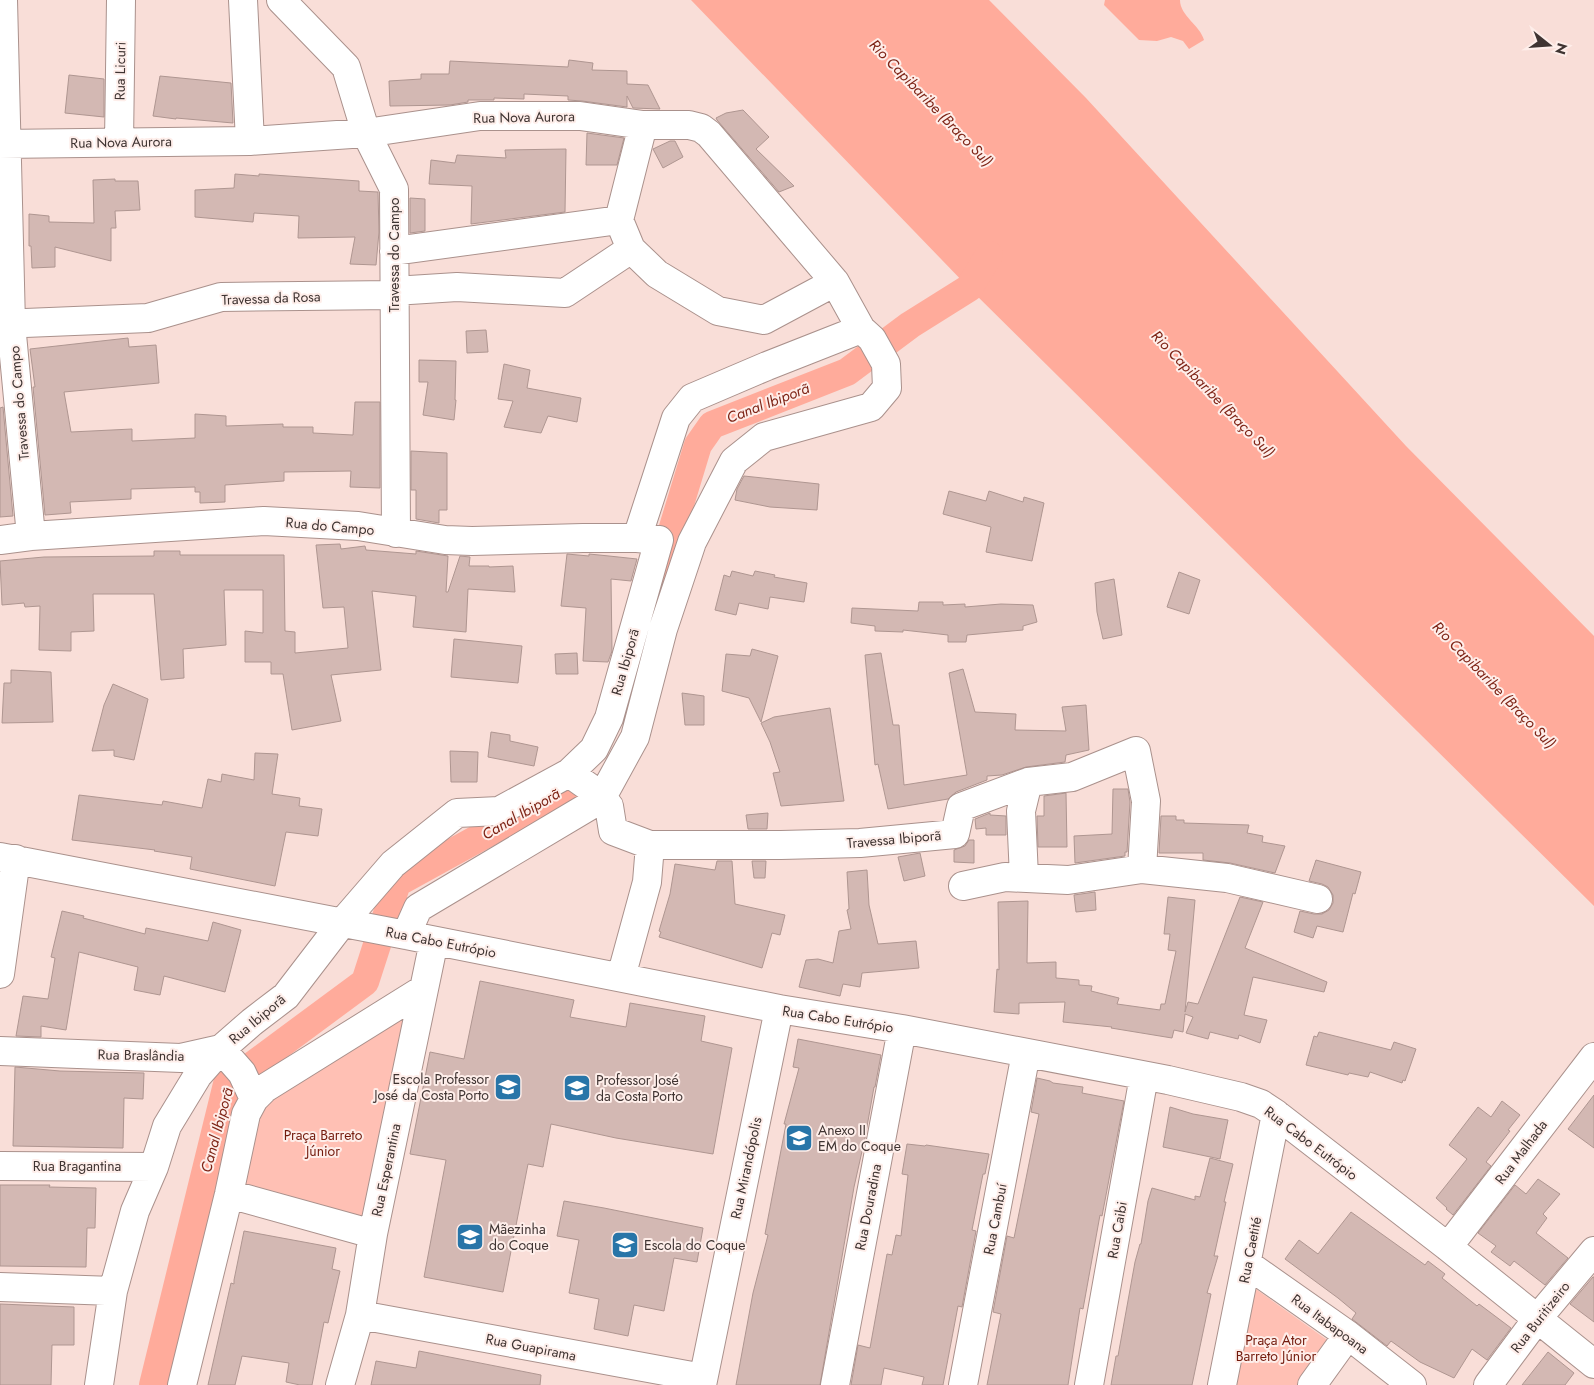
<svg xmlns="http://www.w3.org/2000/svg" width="1594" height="1385" viewBox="0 0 1594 1385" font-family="Jost,sans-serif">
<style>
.green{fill:#ffc0b4}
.water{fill:#ffab9b}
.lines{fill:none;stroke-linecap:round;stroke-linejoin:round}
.canal{stroke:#ffab9b;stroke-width:28}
.building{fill:#d3b8b3;stroke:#af9691}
.minor-casing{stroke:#aa918c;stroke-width:30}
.minor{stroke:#fff;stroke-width:28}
.labels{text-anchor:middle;stroke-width:4;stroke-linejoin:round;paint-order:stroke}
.street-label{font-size:14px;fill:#3f3432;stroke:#feeeea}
.poi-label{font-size:14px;fill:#3f3432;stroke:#feeeea;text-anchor:start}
.park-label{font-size:14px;fill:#731a0c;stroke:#feeeea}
.water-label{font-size:15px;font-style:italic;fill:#7e2416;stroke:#feeeea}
</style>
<rect width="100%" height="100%" fill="#f9ded8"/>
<path class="green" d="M421 1002 377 1227 220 1188 251 1107Z
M1253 1287 1330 1342 1306 1385H1230Z"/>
<path class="water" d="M691 0H989L1086 98 1406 446 1594 636V906L969 288Z
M1105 0H1180C1180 16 1200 25 1204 40L1189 49 1183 41 1171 37 1157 41 1139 40 1104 5Z"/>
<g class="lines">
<path class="canal" d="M660 570 698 445 712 425 847 372 910 325 969 288 989 255
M153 1385 227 1084 365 982 397 883 562 792 571 783"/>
</g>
<path class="building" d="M569 60 593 63 592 70 627 71V84L648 85 660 109 633 108 627 96V107L582 101 568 100V96L524 94V99L494 98V100H468V102L450 105 390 106 389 81 421 79V74H449L450 61 568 67Z
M69 75 104 79V117L65 113Z
M160 76 231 83 233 123 176 118V119L153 116Z
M743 110 769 137 756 149 794 186 779 192 717 120 716 118 726 113Z
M587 133 624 138 617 165H586Z
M670 141H675L683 157 663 168 653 149Z
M566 149 565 212 471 224 472 186 429 184 431 160 455 163 457 155 506 158 505 150Z
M235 174 259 176V174L359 181V191L378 192 379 232 376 265 350 264 355 237 298 238 299 216 254 213 253 222 195 217V190L234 188Z
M115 179V181H138L140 210 115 211 116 228H111V261L55 247V267L32 268 31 246H29V214L49 216V222L94 223 93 180Z
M410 198 425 199V231L410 233Z
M486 330 488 352 467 353 466 331Z
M128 338 129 347 156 345 159 383 64 392 71 432 132 429V441L195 438V414L226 416V426L283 424V427H313V433L353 435 355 402H380V488L350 487 351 471 284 472V481L225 485V502L200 503V492H195V487L131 489V499L70 502 71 513 45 515 33 387H35L30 349Z
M419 360 456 361 455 400H456L454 420 423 415 428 382H419Z
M504 364 530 370 527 388 581 398 577 422 548 416 541 433 504 427 513 401 498 399Z
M3 407 13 516 0 517V408Z
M411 451 447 453V510H439V523L416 519V490H411Z
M744 476 819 484 817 510 770 507 735 500 737 489Z
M949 491 986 501 989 491 1023 502 1024 497 1044 503 1032 561 986 552 991 527 943 514Z
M340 544 341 549 365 546 366 550 416 554V551L448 556 446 592H448L460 556 470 557 469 566H489V567L513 566 515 592 468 589 466 632 413 627 416 596 372 591 381 670 331 675 341 721 292 730 283 674H271V662H245V631L263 633V590H224L226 645 183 649 184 678 161 680 154 594H93L94 631 71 632V651L39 650 40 606 25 607 24 603 2 605 0 561 44 557 154 556V551H180V555H284L285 631 295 632V653L348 648 344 607 323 608 316 545Z
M567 554 589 556V554L609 556 637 559 631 581 611 579 612 651 608 662 583 661 586 608 561 606Z
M732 571 753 576 755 571 775 575 774 577 807 583 804 602 770 597 768 609 739 603 736 615 715 610 724 575 730 577Z
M1179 572 1200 580 1189 614 1167 607Z
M1114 579 1122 635 1103 639 1097 612 1095 583Z
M919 602H943V605L965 604V607L1001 604 1033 605 1037 622 1023 626V630L967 635 966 642H948V635L903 630V632L875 631V626L851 623 852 608 918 611Z
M454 639 522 646 518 683 451 677Z
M752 649 778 656 761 722 749 698 722 691 726 654 750 656Z
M577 653 578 674H556L555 654Z
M881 653 893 725H899L904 785 967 775 949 673 963 669 975 712 1016 714 1015 730 1066 731 1062 707 1086 705 1089 750 1066 755 1065 762 1026 767 1002 775 987 776V780L956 792 948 799 888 809 878 764 875 765 865 655Z
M11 670 51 672 53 722 2 723 4 683H11Z
M113 684 148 699 134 760 114 756V750L92 751 104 705Z
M682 693 704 696V725H685Z
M830 708 844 801 781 806 773 773 780 772 770 742 761 723 774 717Z
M491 732 510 735V741L538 747 534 766 488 757Z
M450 751 478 752 477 782H451Z
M255 753 278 754 272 794 300 798 299 806 322 809 318 836 286 832 275 886 190 869 192 857 154 851 155 850 72 840 79 795 162 805 163 801 202 808 208 779 221 782 222 774 254 780Z
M1113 789H1128L1130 802 1127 852H1125V856L1075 863 1074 836 1112 834Z
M1066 793 1067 847H1038L1037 816H1044V796Z
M768 813 767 829H748L746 815Z
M990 813V815L1006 816V835H986V828L976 829 975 819Z
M1161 816H1176V820H1184V823L1249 825 1247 833 1263 836 1262 842 1285 846 1275 873 1230 863 1203 860V853H1159Z
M969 840H974V863L954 862V850L965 846Z
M920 853 925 876 904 881 898 857Z
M1316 860 1361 872 1355 894 1353 893 1343 932 1317 926 1313 938 1294 932 1300 911 1314 914H1322L1329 910 1333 903V895L1328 887 1322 884 1309 881Z
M717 861H732L735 904 785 915 780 935 772 933 762 968 659 937 661 932 659 931 670 894 675 864 715 870Z
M752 861H766L765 878H754Z
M867 870 869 905 878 944 916 941 919 968 862 973 860 987 843 984 840 996 799 987 806 960 818 959 833 963 839 931 851 929 847 910 849 909 847 872Z
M1095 892 1096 910 1076 912 1074 895Z
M1168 897 1195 900 1185 1012 1188 1002 1198 1004 1240 897 1263 902 1245 948 1327 982 1324 992 1253 977 1244 1015 1267 1020 1260 1043 1239 1035 1238 1039 1210 1032 1208 1039 1186 1033 1193 1017 1185 1014 1183 1032 1174 1030 1172 1038 1111 1028 1112 1027 1063 1022 1065 1002 1019 1003V1014L994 1012 997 969 999 970 998 902 1028 901 1027 963 1056 962V978L1079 980V985L1092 986 1091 991 1119 998 1117 1004 1160 1010 1161 1004H1165L1176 951 1168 950 1170 934H1164Z
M62 911 84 916 83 918 145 934 146 928 208 941 213 922 241 930 225 992 164 976 160 995 134 990 138 967 79 952 66 1030 41 1026V1037L16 1036 23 996 48 999 55 958 51 957Z
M480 981 574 1000 570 1017 626 1027 630 1003 705 1016 701 1041 732 1048 713 1154 616 1138 551 1124 543 1167 528 1164 503 1292 424 1277 446 1160 410 1154 430 1052 464 1059Z
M1319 1032 1391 1050 1394 1042 1416 1049 1405 1081 1403 1080 1402 1083 1370 1072 1368 1077 1349 1073 1348 1075 1306 1065 1314 1036 1317 1037Z
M798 1039 881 1055 875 1087H874L865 1138 854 1187 820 1385H736L753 1293 768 1235 765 1234 786 1124H784L799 1068 793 1067Z
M15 1067 60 1071 144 1073 143 1099 124 1098 123 1148 13 1146Z
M1037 1078 1050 1081 1053 1083 1083 1087 1082 1093 1124 1101 1102 1216 1100 1215 1083 1309 1080 1308 1068 1385H987L1001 1314 993 1312 1007 1236 1014 1238 1039 1114 1031 1112Z
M1594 1095V1148L1568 1129Z
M1502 1101 1520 1115 1508 1130 1510 1131 1486 1162 1491 1166 1453 1215 1446 1209 1447 1208 1436 1198 1467 1159 1449 1145 1478 1107 1491 1117Z
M1170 1107 1193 1114 1228 1120 1220 1159 1163 1147Z
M907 1144 925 1146 926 1145 989 1154 985 1174H983L972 1230 976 1231 962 1307 958 1306 943 1385H922L924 1377 884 1368 881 1385H851L858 1345 870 1348 887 1254 892 1255 896 1235 901 1236 908 1175 902 1174Z
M1210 1158 1233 1164 1224 1202H1226L1214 1256H1218L1207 1293 1211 1294 1192 1385H1111L1116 1356H1118L1135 1262 1140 1244H1141L1148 1201 1152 1188 1195 1200V1196L1200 1197Z
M1538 1179 1560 1194 1543 1214 1547 1218 1536 1233 1568 1258 1545 1285 1514 1261 1510 1266 1491 1252 1496 1246 1478 1233 1515 1185 1526 1194Z
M0 1185H50L49 1187 96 1188 95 1228H87L86 1267 0 1266Z
M564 1201 604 1208 703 1228 697 1262 674 1258 664 1311 634 1305 628 1336 594 1329 599 1299 569 1293 579 1240 557 1236Z
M1351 1212 1425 1265 1428 1261 1445 1274 1442 1278 1477 1306 1479 1304 1511 1328 1487 1360 1472 1349 1454 1378 1420 1362 1391 1341 1387 1346 1352 1319 1356 1313 1338 1298 1285 1259 1299 1240 1318 1254Z
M244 1231 336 1248 332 1269 340 1271 328 1323 324 1322 312 1385H300L286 1382 289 1363 242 1356 235 1385H208L231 1283 234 1284V1280Z
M1593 1277H1594V1322L1570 1304Z
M0 1304 74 1307V1345H52L51 1385H0Z
M419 1351 541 1375 540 1385H371L376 1361 416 1368Z
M1548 1352 1574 1373 1565 1385H1522Z"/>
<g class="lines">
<g class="minor-casing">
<path id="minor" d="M3 0 11 324 31 536
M243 0 250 141
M281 0 346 67 366 133 394 189 396 533
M643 125 619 220 631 249 657 274 718 311 764 320 835 282
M119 142 121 0
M0 144 250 141 366 133 480 116H580L643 125H689L701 128 709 134 835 282 861 329
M394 251 619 220
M394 291 457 287 565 293 631 249
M0 324 148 318 221 297 394 295
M0 540 31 536 264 521 358 526 445 540 472 541 583 538H637L659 540 609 718 594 749 569 773
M0 857 406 935 779 1009 902 1029 1168 1080 1241 1097 1261 1104 1276 1114 1448 1247 1594 1364
M1024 877 1021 811 1028 782
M963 886 1005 877 1068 880 1142 869 1227 878 1318 899
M406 935 418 908 601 799 635 737 663 629 692 542 734 461 764 437 871 407 887 388 886 364 872 339 861 329 767 366 692 398 676 418 637 538
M0 974 16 859
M621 977 647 882 650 845
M0 1051 181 1058 221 1049 242 1073 254 1099
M0 1166 154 1167
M229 1194 373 1234
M1448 1247 1594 1057
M1247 1264 1348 1335 1412 1385
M0 1287 113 1291
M360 1315 703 1378
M99 1385 113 1291 135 1211 154 1167 167 1126 198 1075 221 1049 252 1022 286 996 342 923 393 864 457 813 499 811 569 773 593 790 609 806 613 831 650 845H781L860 843 955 834 961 807 1028 782 1072 777 1136 751 1146 801 1142 869
M182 1385 229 1194 246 1114 254 1099 265 1088 424 989
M340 1385 360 1315 373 1234 434 941
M702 1385 779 1009
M835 1385 902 1029
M963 1385 1026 1053
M1089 1385 1144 1076
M1222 1385 1276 1114
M1312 1385 1348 1335
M1488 1385 1537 1319 1594 1251"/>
</g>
<use href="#minor" class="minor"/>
</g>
<defs>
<g id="school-square" transform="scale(1.4375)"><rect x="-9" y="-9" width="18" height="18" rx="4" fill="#2875a8" stroke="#feeeea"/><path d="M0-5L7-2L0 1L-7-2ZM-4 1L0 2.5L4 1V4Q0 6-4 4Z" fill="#fff"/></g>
</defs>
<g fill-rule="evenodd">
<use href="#school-square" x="508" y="1087"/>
<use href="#school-square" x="577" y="1088"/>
<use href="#school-square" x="799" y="1138"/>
<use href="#school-square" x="470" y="1237"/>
<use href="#school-square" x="625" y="1245"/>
</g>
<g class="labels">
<g class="street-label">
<text transform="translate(120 71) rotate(-89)" y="5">Rua Licuri</text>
<text transform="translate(524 117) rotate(-1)" y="5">Rua Nova Aurora</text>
<text transform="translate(121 142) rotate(-1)" y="5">Rua Nova Aurora</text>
<text transform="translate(394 255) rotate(-90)" y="5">Travessa do Campo</text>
<text transform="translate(271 298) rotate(-2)" y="5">Travessa da Rosa</text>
<text transform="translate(19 403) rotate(-95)" y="5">Travessa do Campo</text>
<text transform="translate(330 526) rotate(5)" y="5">Rua do Campo</text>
<text transform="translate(625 662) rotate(-74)" y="5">Rua Ibiporã</text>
<text transform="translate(894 839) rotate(-5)" y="5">Travessa Ibiporã</text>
<text transform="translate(441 942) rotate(11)" y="5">Rua Cabo Eutrópio</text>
<text transform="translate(257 1019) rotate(-40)" y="5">Rua Ibiporã</text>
<text transform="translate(838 1019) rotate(9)" y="5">Rua Cabo Eutrópio</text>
<text transform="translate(141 1055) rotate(1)" y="5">Rua Braslândia</text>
<text transform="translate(1311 1143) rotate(37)" y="5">Rua Cabo Eutrópio</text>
<text transform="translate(1521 1152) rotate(-53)" y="5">Rua Malhada</text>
<text x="77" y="1171">Rua Bragantina</text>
<text transform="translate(746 1168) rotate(-78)" y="5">Rua Mirandópolis</text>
<text transform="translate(386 1170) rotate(-78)" y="5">Rua Esperantina</text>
<text transform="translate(868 1207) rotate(-79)" y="5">Rua Douradina</text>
<text transform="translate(995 1219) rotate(-79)" y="5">Rua Cambuí</text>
<text transform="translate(1117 1230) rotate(-80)" y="5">Rua Caibi</text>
<text transform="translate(1250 1250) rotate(-79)" y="5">Rua Caetité</text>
<text transform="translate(1540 1317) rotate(-52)" y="5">Rua Buritizeiro</text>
<text transform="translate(1330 1324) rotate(36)" y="5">Rua Itabapoana</text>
<text transform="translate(531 1347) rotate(11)" y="5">Rua Guapirama</text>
</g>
<g class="poi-label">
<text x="489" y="1084" text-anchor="end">Escola Professor<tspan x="489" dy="16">José da Costa Porto</tspan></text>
<text x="596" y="1085">Professor José<tspan x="596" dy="16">da Costa Porto</tspan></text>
<text x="818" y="1135">Anexo II<tspan x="818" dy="16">EM do Coque</tspan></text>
<text x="489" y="1234">Mãezinha<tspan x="489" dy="16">do Coque</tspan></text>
<text x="644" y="1250">Escola do Coque</text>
</g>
<g class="park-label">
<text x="323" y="1140">Praça Barreto<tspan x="323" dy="16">Júnior</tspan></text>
<text x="1276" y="1345">Praça Ator<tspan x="1276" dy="16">Barreto Júnior</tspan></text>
</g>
<g class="water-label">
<text transform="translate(931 103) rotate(46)" y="5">Rio Capibaribe (Braço Sul)</text>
<text transform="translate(1213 394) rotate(46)" y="5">Rio Capibaribe (Braço Sul)</text>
<text transform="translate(768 403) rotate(-21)" y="5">Canal Ibiporã</text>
<text transform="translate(1494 685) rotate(46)" y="5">Rio Capibaribe (Braço Sul)</text>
<text transform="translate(521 814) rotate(-30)" y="5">Canal Ibiporã</text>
<text transform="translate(217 1130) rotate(-75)" y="5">Canal Ibiporã</text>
</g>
</g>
<g transform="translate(1549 45) rotate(107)" stroke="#feeeea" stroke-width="4" paint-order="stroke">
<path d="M0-4L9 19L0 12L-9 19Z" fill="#3f3432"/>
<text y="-8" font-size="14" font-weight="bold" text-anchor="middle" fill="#3f3432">N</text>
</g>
</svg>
